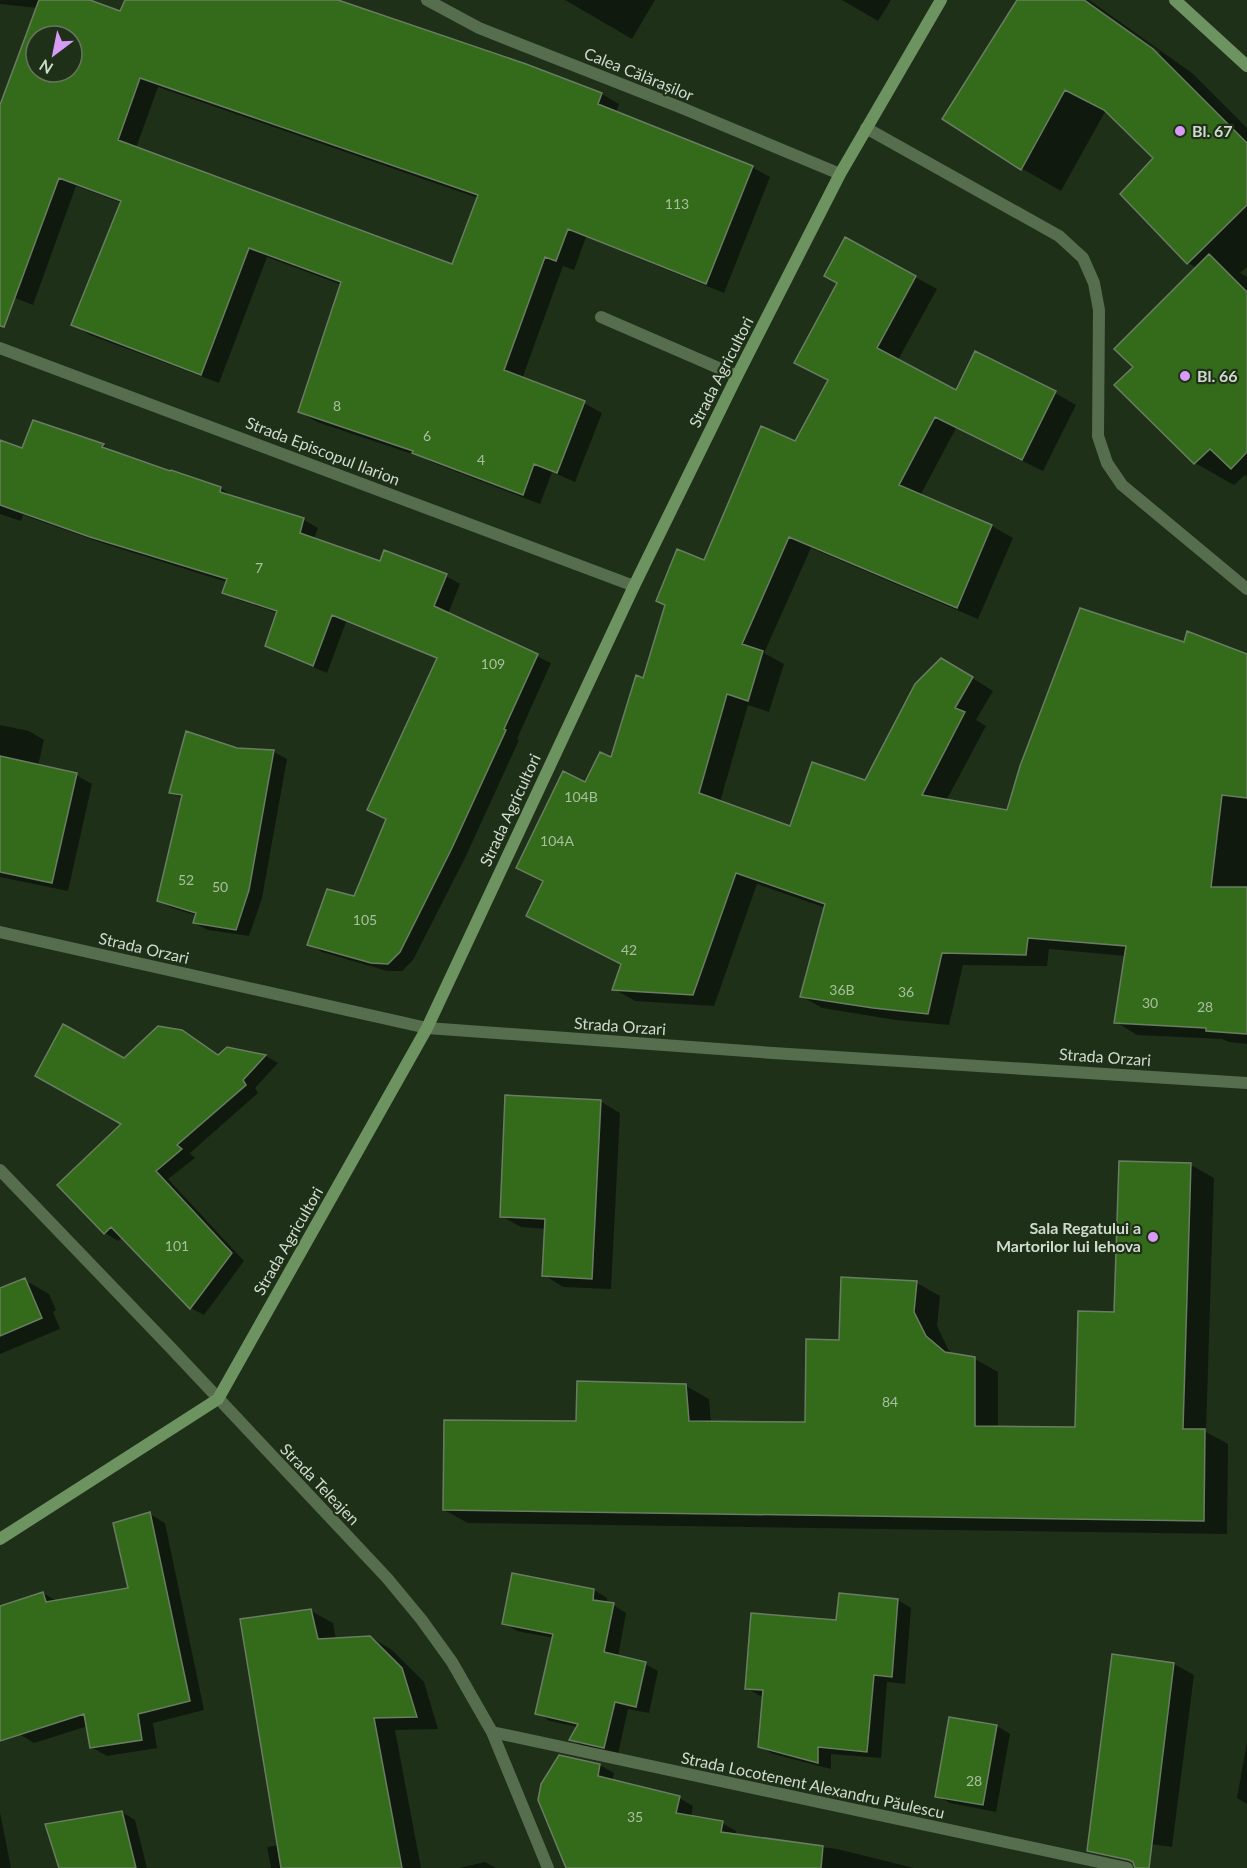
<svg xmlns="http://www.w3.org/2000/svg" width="1247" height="1868" viewBox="0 0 1247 1868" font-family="Lato,sans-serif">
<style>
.shadow{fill:#0007;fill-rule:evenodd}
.building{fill:#346b1b;stroke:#697d62;stroke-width:1.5;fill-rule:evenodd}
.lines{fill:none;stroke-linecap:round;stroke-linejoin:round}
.lane{stroke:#566d4e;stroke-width:12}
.street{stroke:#566d4e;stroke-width:12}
.secondary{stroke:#6d9360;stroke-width:12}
.poi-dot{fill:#d89bf8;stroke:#1f3019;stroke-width:2}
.labels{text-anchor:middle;stroke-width:4.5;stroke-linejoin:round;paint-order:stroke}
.number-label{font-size:14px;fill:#a9bfa0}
.street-label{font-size:16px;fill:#d0dbcd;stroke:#1f3019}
.poi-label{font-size:16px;font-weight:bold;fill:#d0dbcd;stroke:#1f3019;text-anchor:start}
</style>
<rect width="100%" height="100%" fill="#1f3019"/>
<path class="shadow" d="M0 0H86L121 13 126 0H334L526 66 602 94 619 104 616 113 752 167 770 177 724 293 586 237 574 270 563 266 522 379 584 403 602 413 575 482 552 472 540 504 431 462 421 457 317 422 300 412 342 285 267 257 219 383 90 335 73 325 122 203 76 186 33 305 0 292V109L37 8 0 4ZM36 36H72V72H36ZM158 87 478 198 453 266 136 148Z
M565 0H655L632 39Z
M842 0H891L878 21Z
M1019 0H1081L1158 54 1160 52 1086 0H1089L1192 73 1247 128V267L1240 273 1247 277V477L1245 475 1234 485 1195 463 1135 367 1197 268 1188 263 1122 194 1155 158 1112 115 1105 112 1061 191 1021 168Z
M846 239 937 289 898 360 956 392 1055 393 1076 405 1043 471 956 428 920 496 992 526 1013 538 978 619 811 548 764 653 784 664 769 712 748 705 720 802 791 827 865 781 963 672 993 691 976 720 986 726 946 801 1008 812 1185 644 1247 655V1044L1229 1042 1222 1039 1137 1035 1116 1022 1126 956 1049 949 1047 966 963 965 949 1025 896 1020 822 1008 801 996 826 908 757 884 714 1006 635 1001 614 989 623 965 528 916 544 883 517 868 586 784 612 760 644 679 705 562 796 443 829 380 839 283Z
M0 442 22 450 103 445 117 453 221 488 234 498 304 520 318 528 314 539 380 563 446 576 460 584 448 614 551 663 517 739 519 740 466 856 413 960 402 971H387L322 952 308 944 354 898 388 819 438 659 346 622 327 673 281 654 267 646 278 613 238 600 224 592 227 582 105 544 23 515 21 521 0 514Z
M0 725 29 731 44 740 38 766 76 775 92 784 68 891 0 877Z
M236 750 274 752 287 759 262 898 249 936 208 930 194 923 196 915 172 908 158 900 183 799 171 792Z
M182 1031 219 1056 228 1048 266 1056 278 1063 255 1088 258 1093 190 1153 195 1158 168 1179 244 1261 204 1315 191 1308 123 1237 118 1241 105 1233 59 1185 123 1124 124 1060Z
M600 1101 620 1113 611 1289 563 1287 544 1275 546 1229 521 1227 501 1216Z
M1121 1163 1191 1165 1214 1178 1206 1432 1228 1444 1227 1534 468 1523 444 1510 578 1422 686 1386 709 1399 711 1423 806 1424 840 1342 843 1278 917 1283 940 1296 937 1326 949 1351 954 1355 975 1359 998 1372V1428L1077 1429 1116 1314Z
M30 1283 49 1294 56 1310 53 1312 60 1329 0 1354V1292Z
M150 1514 165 1523 204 1710 153 1723 157 1748 107 1756 91 1747 88 1726 34 1743 19 1734 0 1673V1608L43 1593 57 1601 130 1589Z
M594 1590 607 1598 606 1604 613 1605 626 1613 618 1657 645 1664 658 1671 649 1713 628 1709 618 1754 584 1747 571 1739 578 1727 550 1721 537 1713 554 1638 517 1631 504 1623Z
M898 1600 911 1608 905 1684 887 1682 881 1758 831 1754V1769L773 1754 760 1746 764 1696H760L747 1688 838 1622Z
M311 1611 333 1623 336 1640 370 1637 392 1650 424 1682 438 1729 395 1730 421 1868H271L267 1847 279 1845Z
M1113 1656 1174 1664 1194 1675 1172 1847 1111 1839Z
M997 1726 1010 1734 996 1812 950 1803 937 1796Z
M1247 1742V1804L1237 1798Z
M560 1757 600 1765 614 1773 612 1781 679 1798 693 1806 691 1817 722 1823 736 1831 735 1836 837 1849 914 1868H568Z
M0 1812 11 1868H0Z
M122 1812 135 1820 147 1868H61Z
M485 1862 496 1868H459Z"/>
<path class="building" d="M39 0H90L120 11 125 0H338L526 64 602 93 598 104 753 166 706 284 568 229 556 261 545 257 504 370 585 401 557 473 534 464 523 495 412 453 413 451 298 412 341 282 249 248 201 375 71 325 121 201 59 178 4 327 0 326V105ZM36 36H72V72H36ZM140 78 478 195 452 264 118 140Z
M1017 0H1084L1153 49 1247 143V205L1187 264 1120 194 1153 158 1104 110 1065 90 1021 170 942 119Z
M845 237 916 276 877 348 956 390 975 351 1056 391 1022 460 935 417 899 485 992 525 957 608 789 537 742 644 763 651 748 701 727 694 699 793 790 826 812 762 865 780 915 684 941 658 973 677 955 708 965 712 922 795 1007 810 1020 766 1080 608 1184 642 1187 631 1247 654V798L1222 795 1211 887H1247V1034L1206 1031V1028L1114 1023 1126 946 1028 938 1026 955 942 953 928 1014 873 1008 800 997 825 904 736 873 693 995 612 990 621 964 526 916 543 881 516 868 563 771 585 782 600 752 611 757 636 675 643 678 665 605 656 601 677 549 704 560 761 426 795 441 828 380 794 363 837 283 824 276Z
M1209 254 1247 292V452L1231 469 1210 449 1194 464 1114 385 1133 367 1114 349Z
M33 420 104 444 102 447 170 471 171 470 221 487 220 492 304 518 300 533 380 561 384 550 447 574 434 606 538 654 504 729 506 730 452 848 400 952 388 964 371 963 307 945 327 889 354 896 386 819 367 810 437 658 332 615 313 666 265 646 277 611 222 593 227 579 90 537 0 505V440L22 448Z
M186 731 237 748 274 750 249 890 236 930 193 923 196 913 157 901 182 795 169 793Z
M0 756 77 773 52 883 0 872Z
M63 1024 124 1058 158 1026 182 1030 218 1055 227 1047 266 1055 243 1080 246 1085 177 1145 182 1149 156 1171 232 1253 190 1309 111 1227 104 1234 57 1185 121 1124 35 1076Z
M505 1095 601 1100 592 1279 542 1276 545 1219 500 1217Z
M1119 1161 1191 1163 1183 1429H1205L1204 1521 443 1510 444 1420 576 1421 577 1381 686 1384 689 1421 805 1422 806 1339 839 1340 841 1277 917 1281 914 1312 926 1336 945 1352 975 1357V1426L1075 1427 1078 1311 1114 1312Z
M25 1278 42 1318 0 1336V1288Z
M150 1512 190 1701 138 1714 142 1740 90 1748 84 1714 0 1741V1606L43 1592 46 1602 128 1588 113 1523Z
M512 1573 594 1589 593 1600 614 1603 604 1652 646 1662 636 1707 615 1702 604 1748 569 1740 578 1724 535 1714 553 1634 502 1624Z
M839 1593 898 1599 892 1677 874 1675 867 1752 818 1747V1763L758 1747 763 1690 745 1689 751 1613 836 1620Z
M311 1609 318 1639 370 1636 402 1668 417 1717 374 1718 402 1868H281L240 1619Z
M1112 1654 1174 1663 1149 1868H1135L1133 1862 1129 1860 1087 1851Z
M949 1717 997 1725 983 1805 935 1797Z
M559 1755 600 1764 598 1776 680 1796 676 1813 723 1821 721 1832 823 1846 821 1868H566L538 1800 541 1784Z
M122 1811 136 1868H59L45 1824Z"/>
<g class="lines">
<path class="lane" d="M601 317 737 376"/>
<path class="street" d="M427 0 479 28 682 108 840 174
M866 128 1059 236 1083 258 1094 283 1099 310 1098 436 1107 463 1122 485 1247 589
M0 348 634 586
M0 932 427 1028 773 1053 1247 1083
M0 1170 170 1347 387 1578 421 1619 452 1662 492 1732 548 1868
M492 1732 1127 1868"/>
<path class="secondary" d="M1175 0 1247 66
M0 1539 218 1399 427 1028 634 586 737 376 840 174 941 0"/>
</g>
<g class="poi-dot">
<circle cx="1180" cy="131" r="6"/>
<circle cx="1185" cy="376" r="6"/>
<circle cx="1153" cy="1237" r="6"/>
</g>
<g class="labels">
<g class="number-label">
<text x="677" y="209">113</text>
<text x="337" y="411">8</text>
<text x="427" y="441">6</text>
<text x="481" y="465">4</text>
<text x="259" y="573">7</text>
<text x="493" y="669">109</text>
<text x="581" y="802">104B</text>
<text x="557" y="846">104A</text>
<text x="186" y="885">52</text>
<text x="220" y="892">50</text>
<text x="365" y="925">105</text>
<text x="629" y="955">42</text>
<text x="842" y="995">36B</text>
<text x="906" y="997">36</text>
<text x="1150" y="1008">30</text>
<text x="1205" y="1012">28</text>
<text x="177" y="1251">101</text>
<text x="890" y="1407">84</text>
<text x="974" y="1786">28</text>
<text x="635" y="1822">35</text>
</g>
<g class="street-label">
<text transform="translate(639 74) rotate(22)" y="6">Calea Călărașilor</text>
<text transform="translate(721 372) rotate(-63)" y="6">Strada Agricultori</text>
<text transform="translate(323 451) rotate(21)" y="6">Strada Episcopul Ilarion</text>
<text transform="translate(510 810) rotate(-65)" y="6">Strada Agricultori</text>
<text transform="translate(144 948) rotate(13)" y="6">Strada Orzari</text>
<text transform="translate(620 1026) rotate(4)" y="6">Strada Orzari</text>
<text transform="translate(1105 1057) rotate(4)" y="6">Strada Orzari</text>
<text transform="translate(288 1241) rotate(-60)" y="6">Strada Agricultori</text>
<text transform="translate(320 1484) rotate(46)" y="6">Strada Teleajen</text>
<text transform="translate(813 1785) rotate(12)" y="6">Strada Locotenent Alexandru Păulescu</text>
</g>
<g class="poi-label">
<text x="1192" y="137">Bl. 67</text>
<text x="1197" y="382">Bl. 66</text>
<text x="1141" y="1234" text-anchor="end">Sala Regatului a<tspan x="1141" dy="18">Martorilor lui Iehova</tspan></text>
</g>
</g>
<g transform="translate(54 54) rotate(212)"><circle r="28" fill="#1f3019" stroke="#667461" stroke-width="1.5"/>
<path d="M0-4.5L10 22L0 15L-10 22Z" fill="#d89bf8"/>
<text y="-9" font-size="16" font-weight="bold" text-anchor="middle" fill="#d0dbcd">N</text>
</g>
</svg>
